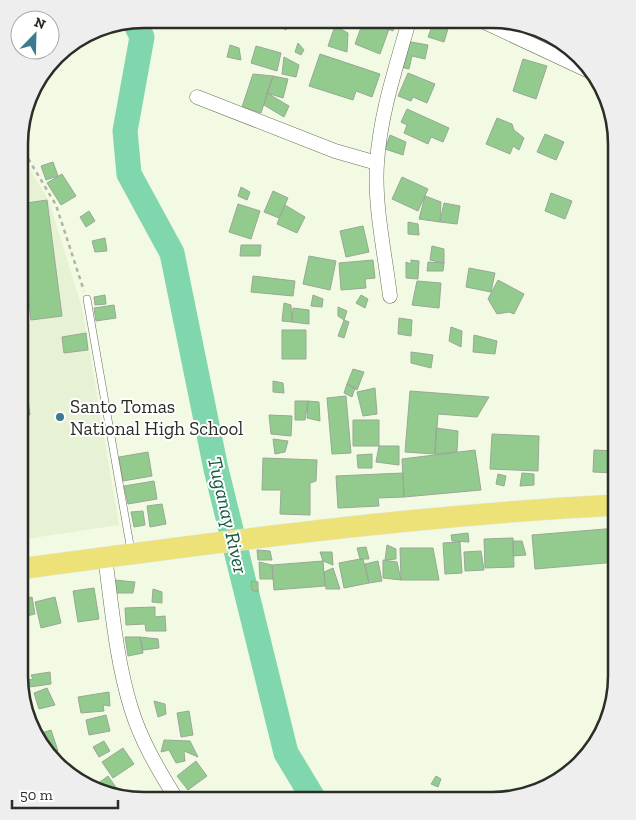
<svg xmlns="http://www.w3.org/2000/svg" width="636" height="820" viewBox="0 0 636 820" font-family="'Zilla Slab',serif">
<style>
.built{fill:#e7f1d4}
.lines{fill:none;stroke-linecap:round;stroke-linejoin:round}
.river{stroke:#80d6ad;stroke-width:25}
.building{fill:#93cb8e;stroke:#98a896}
.lane-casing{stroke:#696f5c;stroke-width:8}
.street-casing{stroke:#696f5c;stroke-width:15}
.primary-casing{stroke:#e6e6e5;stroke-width:22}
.path{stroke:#afb5a4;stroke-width:2.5;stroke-dasharray:4 4;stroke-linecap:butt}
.lane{stroke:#fff;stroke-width:7}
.street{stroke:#fff;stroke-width:14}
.primary{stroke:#ece277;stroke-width:21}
.poi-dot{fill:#3c7b8f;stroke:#fff;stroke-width:2}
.labels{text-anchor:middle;stroke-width:4;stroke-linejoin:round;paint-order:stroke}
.poi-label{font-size:19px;fill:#2b2e26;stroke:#fff;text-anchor:start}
.water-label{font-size:20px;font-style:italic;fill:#15583d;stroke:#fff}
.rim{fill:none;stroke:#2b2e26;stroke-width:2.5}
</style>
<rect width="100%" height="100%" fill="#f2fae4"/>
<path class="built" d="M20 152 49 201 82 308 119 525 19 540Z"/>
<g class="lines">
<path class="river" d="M136 25 142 37 125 131 129 174 172 253 216 469 286 753 315 801"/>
</g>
<path class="building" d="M504 20 519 24 518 28 503 22Z
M396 21 393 31 382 27 384 22Z
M434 21 450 22 444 42 428 37Z
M363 22H370L389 29 380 54 355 44Z
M273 23H289L286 30Z
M335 26 348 33 347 52 328 46Z
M406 41 428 45 425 59 412 56 409 69 400 67Z
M298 43 304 50 301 55 295 52Z
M230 45 239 48 241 60 227 57Z
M256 46 281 53 277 71 251 63Z
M320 54 380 74 372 97 356 91 353 100 309 86Z
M284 57 299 65 296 77 282 74Z
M523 59 547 66 536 99 513 91Z
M408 73 435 84 427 103 413 97 411 101 398 96Z
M253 74 273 76 261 113 242 107Z
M273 76 288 79 283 98 267 93Z
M267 93 289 106 284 117 264 105Z
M407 109 449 128 443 142 431 137 428 144 404 133 407 125 401 122Z
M497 118 512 124 514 130 524 138 519 150 513 146 510 154 486 144Z
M545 134 564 142 556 160 537 152Z
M390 135 406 142 403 155 385 149Z
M53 162 58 176 46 180 41 166Z
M62 174 76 196 61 205 47 183Z
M402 177 428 189 418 211 392 199Z
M241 187 250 192 247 200 238 196Z
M273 191 288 198 279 218 264 212Z
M551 193 572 201 565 219 545 211Z
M425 196 441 202 440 222 419 219Z
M47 200 62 316 31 320 20 227V204Z
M444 203 460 206 457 224 440 222Z
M238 204 260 211 251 239 229 232Z
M285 205 305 217 297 233 277 224Z
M89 211 95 221 86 227 80 217Z
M408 222 418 224 419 235 408 234Z
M363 226 369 252 346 257 340 231Z
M105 238 107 251 95 252 92 241Z
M241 245H261L260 256H240Z
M432 246 444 249V263L430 260Z
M309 256 336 261 330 290 303 284Z
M373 260 375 278 365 279 366 288 341 290 339 263Z
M411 260 419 261 418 279 406 278V262L411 264Z
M428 262 444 263 443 271H427Z
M469 268 495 273 491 292 466 287Z
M253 276 295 281 293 296 251 292Z
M498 280 524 294 514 314 509 312 497 314 488 299Z
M417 281 441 283 439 308 412 305Z
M105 295 106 304 95 305 94 297Z
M313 295 323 299 322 307 311 306Z
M361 295 368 299 365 308 356 303Z
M284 303 291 305 292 322 282 321Z
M114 305 116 318 96 321 94 308Z
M338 307 347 311 344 320 338 316Z
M293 308 309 310V324L292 322Z
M399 318 412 320 411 336 398 334Z
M344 320 349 322 344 338 338 336Z
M451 327 462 331 461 347 449 341Z
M19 330 30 415 19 417Z
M282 330H306V359H282Z
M86 333 88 350 64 353 62 337Z
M474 335 497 341 495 354 473 352Z
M411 352 433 355 431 368 411 363Z
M353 369 364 372 357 390 347 384Z
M273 381 283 383 284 393 273 392Z
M347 384 355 388 352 397 344 393Z
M375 388 377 414 363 416 357 392Z
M410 391 489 397 477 417 438 414 435 454 405 452Z
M346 396 351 453 332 454 327 398Z
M295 401H308L305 420H295Z
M308 401 319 402 320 421 307 418Z
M269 415 292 416 291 436 271 434Z
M353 420H379V446H353Z
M436 428 458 431 457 452 435 454Z
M492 434 539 436 538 471 490 469Z
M273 439 288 441 285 452 275 454Z
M379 446H399V465L376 462Z
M475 450 481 490 404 497 402 459Z
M594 450 616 451 617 473 593 472Z
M148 452 152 476 123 481 119 457Z
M372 454V468H358L357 455Z
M263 458 317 460 316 481 310 483V515L280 514 281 490H262Z
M403 473 404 497 378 498 379 506 338 508 336 476Z
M522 473 534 474V485L520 486Z
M498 474 506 476 504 486 496 484Z
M154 481 157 499 128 504 124 486Z
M162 504 166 524 150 527 147 506Z
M143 511 145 525 134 527 131 512Z
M617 528V562L535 569 532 535Z
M468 533 469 542 452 541 451 535Z
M513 538 514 567 485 568 484 539Z
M513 541H522L526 555 513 556Z
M460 542 462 573 445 574 443 543Z
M387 545 396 549V559L385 560Z
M366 547 369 559H360L357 548Z
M400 548H433L439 580H401Z
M257 550 270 551 272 560H258Z
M481 551 484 570 465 571 464 552Z
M320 552H332L333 565 323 561Z
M360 559H363L369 583 344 588 339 563Z
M383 560 397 562 401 580 383 578Z
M323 561 325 586 274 590 272 565Z
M378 561 382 581 369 583 365 564Z
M259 562 272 565 273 579H260Z
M333 568 340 589H326L324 572Z
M114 580 135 582 133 593H113Z
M251 581 258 582V592L252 590Z
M94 588 99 619 78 622 73 591Z
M153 589 162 592V603L152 602Z
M32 597 35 614 19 618V600Z
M55 597 61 623 41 628 35 602Z
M155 607V617L165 616 166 631H146L145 624 126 625 125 608Z
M125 637H140L143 653 128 656Z
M140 637 158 639 159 648 143 650Z
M50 672 51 684 30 687 28 680 33 679 31 675Z
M47 688 55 705 39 709 34 693Z
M109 692 110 706 103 705 104 711 81 713 78 697Z
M27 694 30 715H28L23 695Z
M154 701 165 704 166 714 158 717Z
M189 711 193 735 181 737 177 713Z
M106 715 110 731 89 735 86 720Z
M51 730 58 751 51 754 35 735Z
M164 740 190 741 198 757 184 751 185 761 176 763 169 750 161 752Z
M104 741 110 751 99 757 93 747Z
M123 748 134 764 113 778 102 762Z
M196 761 207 776 188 790 177 776Z
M108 776 120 793 116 796 100 790 96 785Z
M436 776 441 779 438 787 431 784Z
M220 793 227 800H212Z"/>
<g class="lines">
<g class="lane-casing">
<path id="lane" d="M87 299 131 551"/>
</g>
<g class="street-casing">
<path id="street" d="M480 20 591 72
M197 97 335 151 377 163
M390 296C385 254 374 205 377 163 380 115 396 67 409 21
M105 557C112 608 116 659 131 708 141 741 159 771 177 800"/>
</g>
<g class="primary-casing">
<path id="primary" d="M19 569C218 542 417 515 617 505"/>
</g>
<path class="path" d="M20 145 56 205 84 291"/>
<use href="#lane" class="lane"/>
<use href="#street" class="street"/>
<use href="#primary" class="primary"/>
</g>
<circle class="poi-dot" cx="60" cy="417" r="5"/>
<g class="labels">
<g class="poi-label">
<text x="70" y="413">Santo Tomas<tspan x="70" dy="22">National High School</tspan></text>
</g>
<g class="water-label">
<text transform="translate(228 515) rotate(77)" y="7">Tuganay River</text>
</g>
</g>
<path d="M0 0H636V820H0ZM144 28H492A116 116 0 0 1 608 144V676A116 116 0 0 1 492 792H144A116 116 0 0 1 28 676V144A116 116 0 0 1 144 28Z" fill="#eee" fill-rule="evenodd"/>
<path class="rim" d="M144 28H492A116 116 0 0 1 608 144V676A116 116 0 0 1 492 792H144A116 116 0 0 1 28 676V144A116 116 0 0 1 144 28Z"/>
<g transform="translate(35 35) rotate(23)"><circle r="24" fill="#ffffff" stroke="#aaaba8"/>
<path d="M0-4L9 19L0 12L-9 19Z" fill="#3c7b8f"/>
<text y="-8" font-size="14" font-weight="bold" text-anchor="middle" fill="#2b2e26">N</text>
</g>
<path d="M12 800v8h106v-8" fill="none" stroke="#2b2e26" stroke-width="2.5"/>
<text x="20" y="800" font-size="15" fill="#2b2e26" stroke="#ffffff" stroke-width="4" paint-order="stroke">50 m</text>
</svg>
